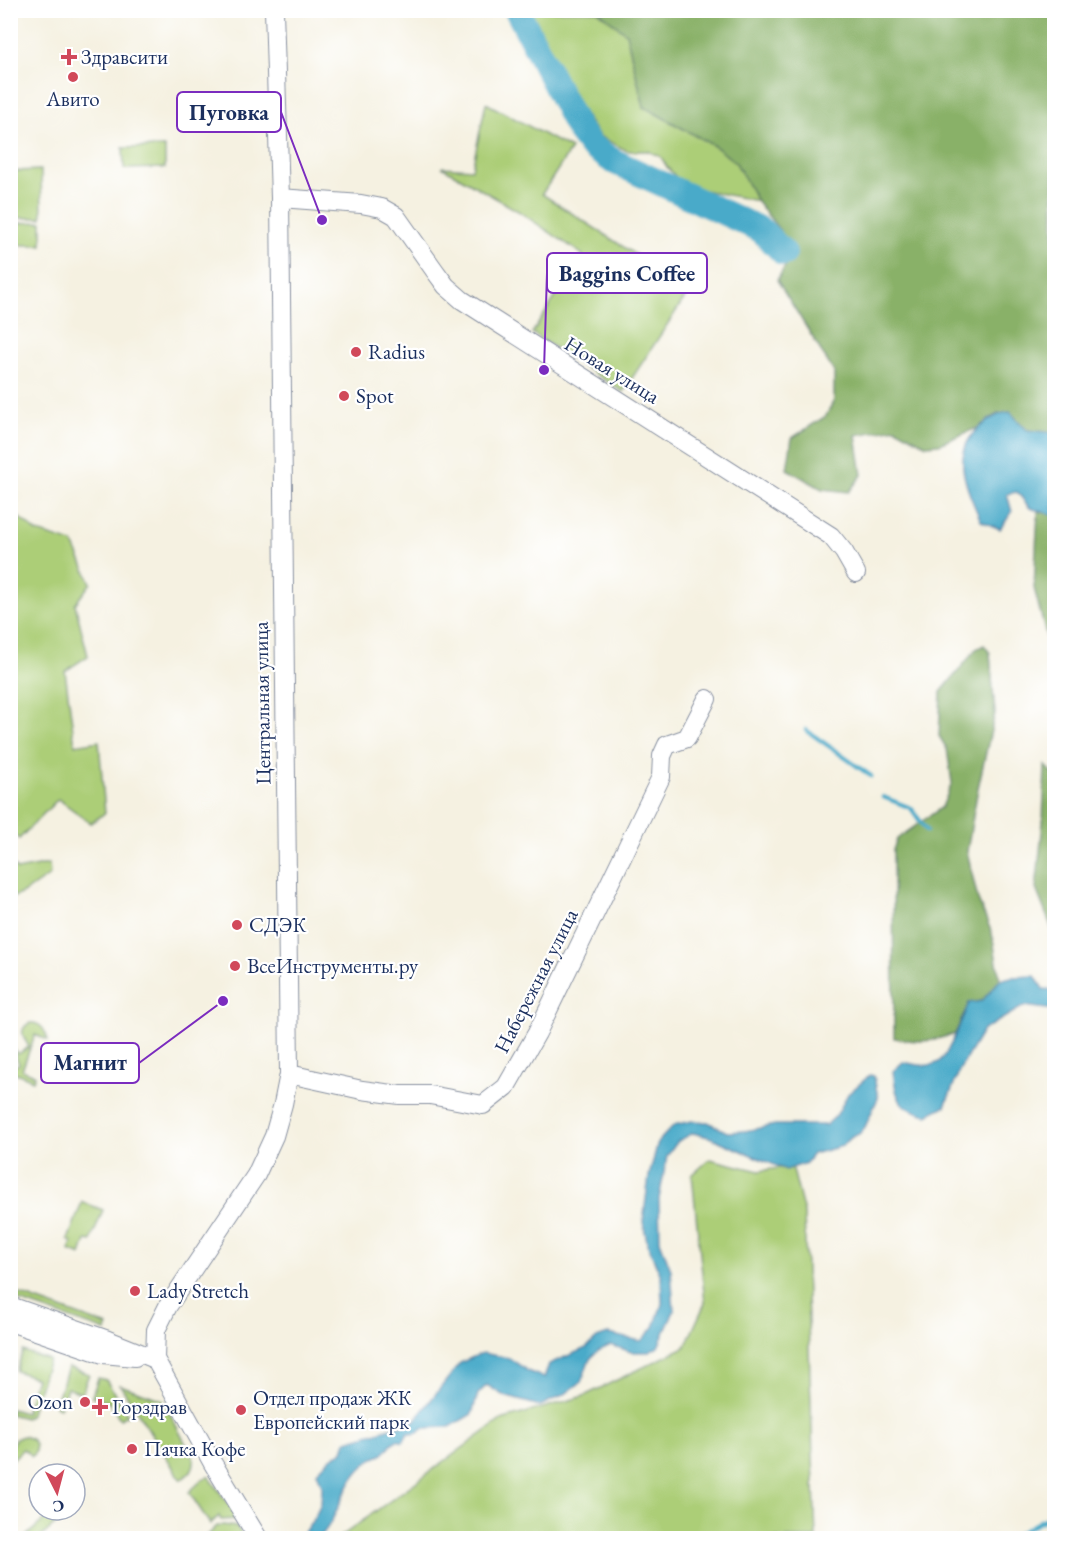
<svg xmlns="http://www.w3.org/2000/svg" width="1065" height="1549" viewBox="0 0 1065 1549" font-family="'EB Garamond',serif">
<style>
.green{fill:#acce77;stroke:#647e6a;stroke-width:1.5}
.forest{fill:#89b168;stroke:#527063;stroke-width:1.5}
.water{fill:#4aaac9;stroke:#326c94;stroke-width:1.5}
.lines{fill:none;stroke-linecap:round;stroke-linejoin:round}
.stream{stroke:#4aaac9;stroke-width:4.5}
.river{stroke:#4aaac9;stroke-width:26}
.minor-casing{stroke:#8890a0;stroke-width:20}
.minor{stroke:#fff;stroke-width:18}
.poi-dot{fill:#d1495b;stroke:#fff;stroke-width:2}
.labels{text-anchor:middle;stroke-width:4.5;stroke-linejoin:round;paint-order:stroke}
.poi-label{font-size:21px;fill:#1b2f5e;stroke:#fff;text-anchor:start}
.street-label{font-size:21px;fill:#1b2f5e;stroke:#fff}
.leader{fill:none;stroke:#7b2cbf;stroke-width:2}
.callout-dot{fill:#7b2cbf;stroke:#fff;stroke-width:2}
.callout{fill:#fff;stroke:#7b2cbf;stroke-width:2}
.callout-label{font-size:22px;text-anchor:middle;font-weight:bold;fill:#1b2f5e}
</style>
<rect width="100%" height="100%" fill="#fff"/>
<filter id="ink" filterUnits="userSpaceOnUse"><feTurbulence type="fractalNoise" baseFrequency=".0167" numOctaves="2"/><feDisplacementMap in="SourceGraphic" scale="12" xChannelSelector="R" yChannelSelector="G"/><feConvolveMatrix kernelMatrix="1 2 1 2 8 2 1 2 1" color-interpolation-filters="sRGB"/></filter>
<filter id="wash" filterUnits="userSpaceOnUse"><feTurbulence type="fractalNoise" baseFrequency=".008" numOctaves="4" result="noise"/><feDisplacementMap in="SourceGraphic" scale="24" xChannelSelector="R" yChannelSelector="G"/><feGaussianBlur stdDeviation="1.35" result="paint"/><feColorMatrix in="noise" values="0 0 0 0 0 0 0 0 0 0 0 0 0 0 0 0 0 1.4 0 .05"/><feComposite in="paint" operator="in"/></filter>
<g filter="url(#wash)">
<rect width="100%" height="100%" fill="#f5f1e1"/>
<path class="green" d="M526 11H598L626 33 644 107 716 147 736 163 757 201 684 186 667 167 661 157 648 151H627L599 136 568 91Z
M486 103 571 149 542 194 690 290 623 392 532 333 583 255 518 211 442 167 472 169Z
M165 147V168L124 169 123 148Z
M41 170 42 218H15V171Z
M42 222V245H16L15 223Z
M11 511 37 532 73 543 91 583 75 604 88 656 65 671 75 745 99 741 105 813 91 823 58 799 19 839 10 832Z
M11 862 17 870 49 864 50 875 25 892 11 898Z
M30 1023C41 1022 45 1030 48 1040L35 1035 22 1070 35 1075 33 1080 11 1071V1068L19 1064 13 1050H11V1044L18 1054 29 1047C24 1038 17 1029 30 1023Z
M710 1159 759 1171 792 1166 804 1213 816 1538H339L501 1420 584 1396 685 1347 705 1303 692 1175Z
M82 1202 103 1210 91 1241 86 1240 81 1255 69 1250 72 1242 68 1240Z
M11 1291 108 1326 106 1331 11 1298Z
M23 1351 49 1360 30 1415 25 1418 10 1414 11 1409 25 1413 36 1378 16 1371Z
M68 1367 89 1374 82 1393 67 1388 60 1408 55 1406Z
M98 1378 106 1380 128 1415 120 1419 110 1403 92 1396Z
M120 1385 163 1400 194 1460C195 1470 188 1474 181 1480Z
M23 1436C32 1438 37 1442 35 1452L32 1456 23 1449 11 1461V1447L15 1439Z
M209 1476 238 1519 221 1520 219 1516 210 1524 189 1492 202 1480Z
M55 1510H72L68 1516 66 1514 40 1538H24Z
M224 1525 237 1527 244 1538H211L208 1535 217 1526Z"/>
<path class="forest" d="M598 11H1054V433L1026 430 999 413 977 428 939 444 926 445 896 428 856 435 862 475 849 492 822 489 787 469 792 438 826 416 834 400V372L777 280 791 256 780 231 757 201 736 163 716 147 644 107 626 33Z
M1038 511 1054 515V666L1034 588Z
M984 645 990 653 995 713 978 788 967 851 978 900 992 933 1000 980 982 1001 969 1003 955 1034C929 1042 921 1043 894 1038L893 850 897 839 942 807 952 783 947 749 939 736 941 692 976 649Z
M1045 765 1054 774V934L1036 889 1043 822Z"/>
<path class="water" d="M1010 412 1027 430 1054 433V515L1030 508 1017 492 1007 494 1012 512 1000 529 981 521C966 487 947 449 985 423 994 417 999 413 1010 412Z
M1035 976 1043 989 1054 990V1010L1024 1006 983 1030 961 1067 945 1106 927 1115C897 1107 897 1100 893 1071L903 1062C913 1064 927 1068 937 1063 948 1058 963 1016 969 1003L982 1001 1000 980 1011 977Z
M870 1075 874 1076 878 1098 865 1127 859 1134 852 1137 842 1146 813 1154 806 1163 786 1170 712 1138 693 1133 678 1141 667 1156 659 1199 660 1241 671 1270 674 1311 658 1347 649 1352H631L611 1345 598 1351 590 1359 581 1382 565 1394 540 1406 504 1396 487 1385 478 1394 472 1414 450 1427 423 1428C419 1433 414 1435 408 1433L403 1442 398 1440C390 1442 390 1448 384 1453 381 1456 375 1457 372 1459 367 1463 361 1468 357 1473 341 1492 337 1520 319 1538H299L313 1521 321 1504 322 1486 317 1472 331 1458 343 1451 346 1441 398 1426 409 1425 416 1419 460 1363 482 1353 509 1358 528 1371 544 1378 549 1364 586 1348 597 1338 608 1334 641 1341 654 1327 662 1304 661 1276 648 1246 643 1222 649 1176 658 1142 674 1125 692 1121 708 1122 727 1132 745 1131 775 1125H826L836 1116 848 1094Z"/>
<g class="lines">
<path class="stream" d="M806 730 871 776
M883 797 911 808 927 831
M1011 1538 1044 1519"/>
<path class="river" d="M517 10 578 129 591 146 613 161 761 230 784 253"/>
</g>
</g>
<g filter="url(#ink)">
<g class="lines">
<g class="minor-casing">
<path id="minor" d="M280 198 361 204 382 208 396 216 435 271 446 286 462 300 831 536 844 552 856 573
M289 1074 362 1090 400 1095H430L483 1105 506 1087 537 1033 661 777 662 756 667 745 687 738 707 699
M10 1306 108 1340 155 1359
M10 1322 103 1354 135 1357
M155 1359 156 1330 168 1306 256 1175 274 1136 283 1104 289 1074 280 198 274 10
M155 1359 212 1462 258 1538"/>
</g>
<use href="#minor" class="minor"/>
</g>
</g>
<g class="poi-dot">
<path d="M66 48h6v6h6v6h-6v6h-6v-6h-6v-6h6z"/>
<circle cx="73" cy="77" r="6"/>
<circle cx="356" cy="352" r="6"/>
<circle cx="344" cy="396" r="6"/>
<circle cx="237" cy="925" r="6"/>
<circle cx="235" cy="966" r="6"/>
<circle cx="135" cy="1291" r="6"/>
<circle cx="85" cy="1402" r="6"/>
<path d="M97 1398h6v6h6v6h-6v6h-6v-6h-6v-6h6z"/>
<circle cx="241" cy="1410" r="6"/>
<circle cx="132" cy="1449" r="6"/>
</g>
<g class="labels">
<g class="poi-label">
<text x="81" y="64">Здравсити</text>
<text x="73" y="106" text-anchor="middle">Авито</text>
<text x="368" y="359">Radius</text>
<text x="356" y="403">Spot</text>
<text x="249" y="932">СДЭК</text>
<text x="247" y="973">ВсеИнструменты.ру</text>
<text x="147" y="1298">Lady Stretch</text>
<text x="253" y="1405">Отдел продаж ЖК<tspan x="253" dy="24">Европейский парк</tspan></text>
<text x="73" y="1409" text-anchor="end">Ozon</text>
<text x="112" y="1414">Горздрав</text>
<text x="144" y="1456">Пачка Кофе</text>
</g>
<g class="street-label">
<text transform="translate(612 370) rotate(32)" y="7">Новая улица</text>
<text transform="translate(262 703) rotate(-91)" y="7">Центральная улица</text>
<text transform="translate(536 981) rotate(-63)" y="7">Набережная улица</text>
</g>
</g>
<path class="leader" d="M322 220L281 112M544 370L547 273M223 1001L139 1063"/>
<g class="callout-dot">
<circle cx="322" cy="220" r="6"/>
<circle cx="544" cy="370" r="6"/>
<circle cx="223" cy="1001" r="6"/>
</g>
<g class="callout">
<rect x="177" y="92" width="104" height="40" rx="6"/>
<rect x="547" y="253" width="160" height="40" rx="6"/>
<rect x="41" y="1043" width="98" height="40" rx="6"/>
</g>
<g class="callout-label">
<text x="229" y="120">Пуговка</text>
<text x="627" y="281">Baggins Coffee</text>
<text x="90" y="1070">Магнит</text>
</g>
<rect width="1065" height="1549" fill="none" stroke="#fff" stroke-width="36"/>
<g transform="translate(57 1492) rotate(174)"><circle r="28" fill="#ffffff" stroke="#a4acbf" stroke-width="1.5"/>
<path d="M0-4.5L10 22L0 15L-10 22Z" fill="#d1495b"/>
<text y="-9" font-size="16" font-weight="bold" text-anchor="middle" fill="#1b2f5e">С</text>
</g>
</svg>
